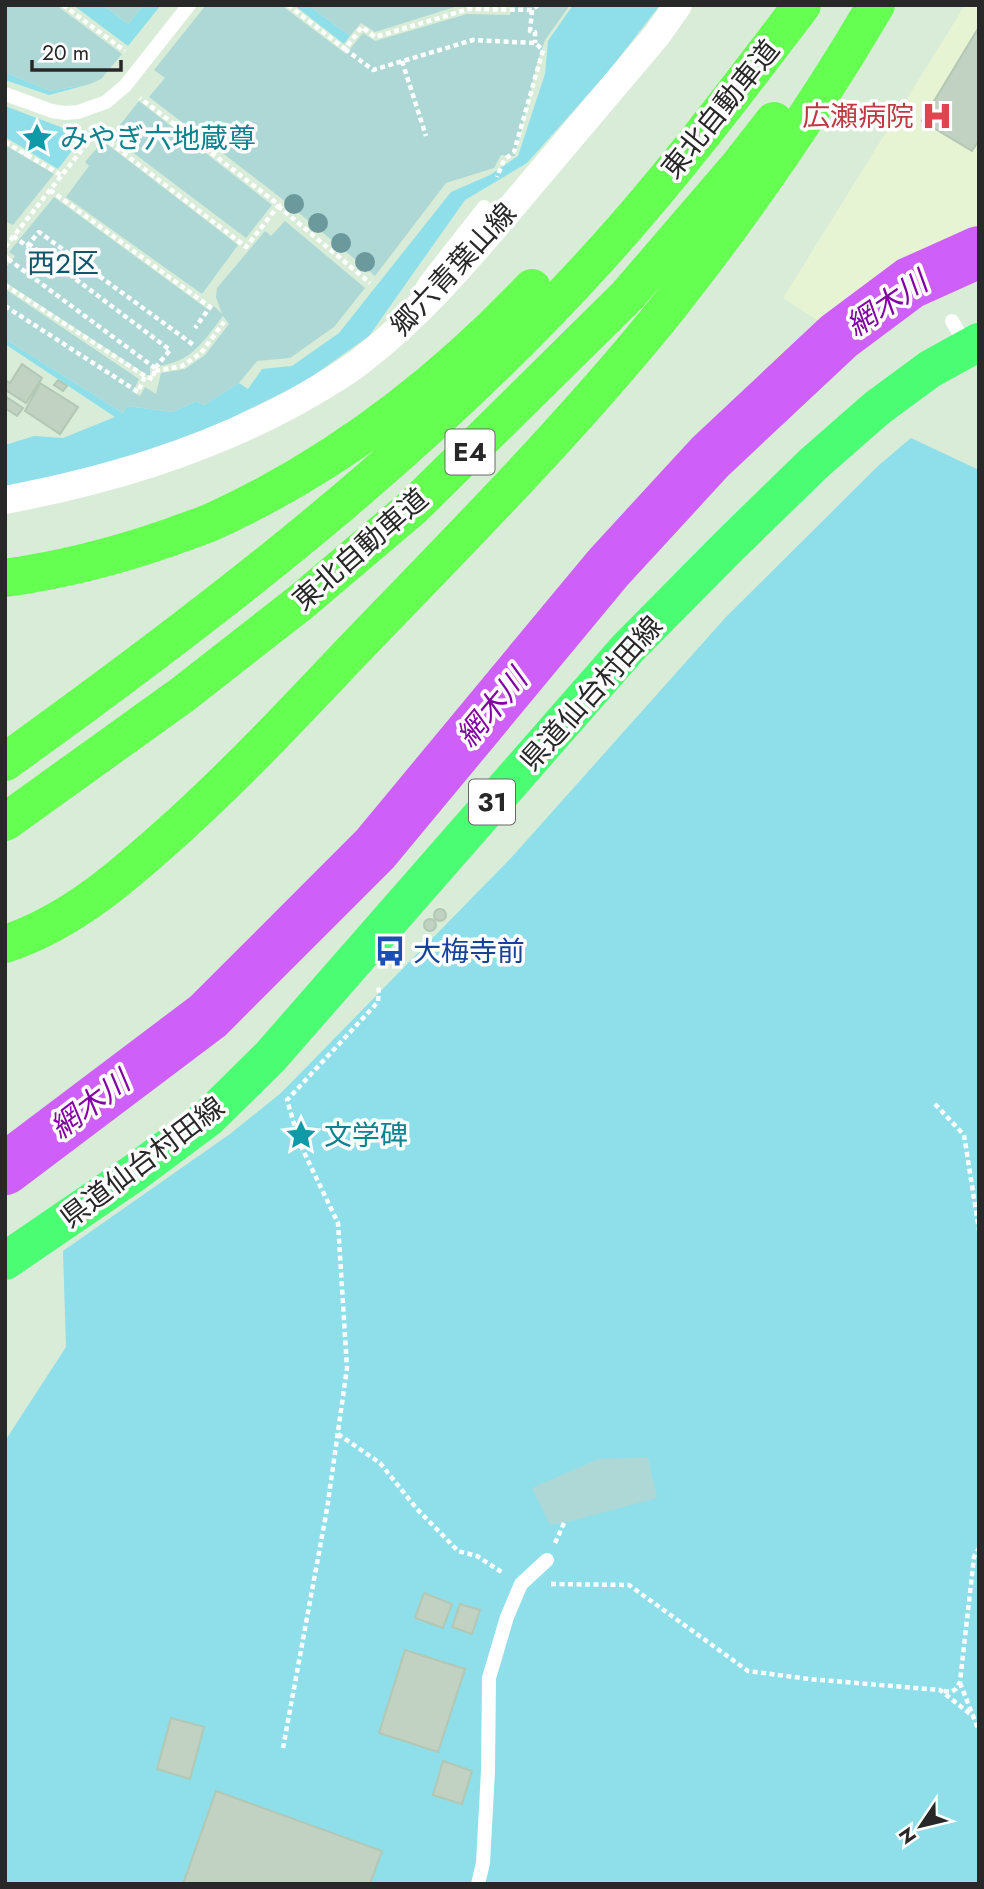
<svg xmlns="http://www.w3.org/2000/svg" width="984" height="1889" viewBox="0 0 984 1889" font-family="Jost,'Noto Sans JP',sans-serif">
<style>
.medical{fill:#e7f4d3}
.green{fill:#8edfe9}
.cemetery{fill:#add8d6}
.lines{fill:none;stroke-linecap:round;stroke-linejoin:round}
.river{stroke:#ce5ff9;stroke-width:52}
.building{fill:#c1d1c2;stroke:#b2c7b4;stroke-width:2}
.path{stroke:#fff;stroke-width:4.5;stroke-dasharray:5 3.5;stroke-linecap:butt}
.service{stroke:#fff;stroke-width:14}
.minor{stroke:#fff;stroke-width:28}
.primary{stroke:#4bfd72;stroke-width:38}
.motorway{stroke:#64ff50;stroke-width:38}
.tree{fill:#6c999c}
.labels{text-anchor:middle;stroke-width:7;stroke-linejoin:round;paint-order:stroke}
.shield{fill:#fff;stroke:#686868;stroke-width:2}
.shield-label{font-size:26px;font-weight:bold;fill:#282828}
.street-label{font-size:28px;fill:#282828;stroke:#fff}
.health-label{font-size:28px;fill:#be3a42;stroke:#fff;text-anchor:end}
.culture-label{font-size:28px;fill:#0d838f;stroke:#fff;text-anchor:start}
.park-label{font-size:28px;fill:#13556a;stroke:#fff}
.transit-label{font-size:28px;fill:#164399;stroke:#fff;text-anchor:start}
.water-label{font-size:30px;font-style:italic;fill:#8201a3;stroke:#fff}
</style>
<rect width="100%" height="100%" fill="#d8ecd8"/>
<path class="medical" d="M965 5H979V227L899 258 822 323 783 298Z"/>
<path class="green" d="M73 5H103L128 24 144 5H161L128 46Z
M294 5H308L350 36 344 44Z
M573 5H660L608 72 527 163 465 200 369 336 304 382 215 426 123 461 5 487V445L34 436 63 438 115 417 5 344V339L123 413 127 406 173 412 196 401 204 405 239 383 248 389 262 369 292 366 339 333 451 192 490 175 518 156 545 74 548 41Z
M5 72 50 91 90 84 49 95 5 80Z
M5 106 71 131 77 137 72 142 74 148 58 169 5 137Z
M911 438 979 470V1884H5V1441L66 1347 63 1251 230 1134 281 1093 511 858 726 617 878 466Z"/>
<path class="cemetery" d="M5 5H56L122 54 101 79 90 84 50 91 5 72Z
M103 5H144L128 24Z
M206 5H281L346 54 363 33 375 41 467 14 510 15 511 5H570L545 40 537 64 515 156 501 155 494 168 446 183 375 276 281 198 149 97 165 78 154 70Z
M308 5H461L375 32 361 23 350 36Z
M139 101 272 205 246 238 111 136Z
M103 141 238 245 202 294 66 197 89 166 85 162Z
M5 145 54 174 13 225 5 221Z
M54 197 210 311 214 306 222 314 216 297 217 288 265 231 271 236 285 221 365 288 334 327 290 358 257 361 239 383 204 405 196 401 173 412 127 406 123 413 5 339V289L139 379 133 392 140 396 145 387 156 394 161 373 185 369 205 355 229 324 223 316C200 346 190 364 150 367V377L5 282V269L15 256 9 252Z
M648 1457 657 1498 564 1523 550 1525 532 1488 598 1459Z"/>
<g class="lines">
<path class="river" d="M5 1169 208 1016 375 849 608 568 710 457 839 336 910 283 979 252"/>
</g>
<path class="building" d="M979 27V140L972 151 922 121Z
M22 364 42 378 26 403 7 391 5 393V380L10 383Z
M58 380 67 386 63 391 54 385Z
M40 383 78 407 60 434 25 411Z
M5 396 23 408 17 416 5 408Z
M434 915a6 6 0 1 1 12 0a6 6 0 1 1-12 0Z
M424 925a6 6 0 1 1 12 0a6 6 0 1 1-12 0Z
M424 1593 452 1604 443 1628 415 1618Z
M460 1604 480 1610 472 1634 452 1627Z
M405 1650 465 1669 438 1752 379 1733Z
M171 1718 204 1727 190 1779 157 1769Z
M443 1761 472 1771 462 1804 433 1795Z
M216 1791 382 1851 370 1884H183Z"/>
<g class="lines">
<path class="path" d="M63 5 125 51
M288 5 345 49 362 27 375 37 469 9 532 10 538 5
M532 10 530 31 535 32V43
M345 49 373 70 473 40 535 43 543 50 514 152 504 160 497 177
M402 61 426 136
M96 132 246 247 279 205 140 98
M5 142 61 175
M50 190 210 307 195 328
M278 206 370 283
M13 236 27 246 39 232 195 346
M5 247 96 132
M5 256 8 259 5 263
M8 259 155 368
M5 285 145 376 153 379 155 368 170 350 29 244
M5 306 138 392 145 376
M155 371 182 366 201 353 224 322
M935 1104 964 1135 979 1230
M338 1434 380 1463 417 1509 458 1551 477 1556 503 1573
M555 1543 564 1523
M551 1584 629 1585 748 1671 809 1679 940 1690 974 1717
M960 1683 979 1731
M944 1691 951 1692 956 1689 960 1682 974 1557 979 1548
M283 1748 327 1509 347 1368 338 1223 300 1144 287 1100 378 1002 379 985"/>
<path class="service" d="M5 94 52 111 65 113 78 112 106 102 125 86 189 5
M414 302 426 281 484 207
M952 321 967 347
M478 1884 483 1863 488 1771 489 1678 507 1617 521 1584 547 1560"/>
<path class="minor" d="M5 500C105 481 200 453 290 405 315 391 340 377 362 360 420 315 463 264 510 209 559 151 608 93 657 35L678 5"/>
<path class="primary" d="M5 1261 134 1173 208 1118 270 1057 628 648 729 546 812 465 877 408 930 369 979 342"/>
<path class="motorway" d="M5 578C62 570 117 556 171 537 186 531 201 527 216 520 335 465 442 383 532 288
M5 762C215 611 422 452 596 260 670 179 736 92 802 5
M5 822 182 695 301 602 413 507 627 296 738 167 774 121
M5 944C73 922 129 871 181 824 237 773 289 718 341 663 453 546 569 431 670 305 745 210 815 109 876 5"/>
</g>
<g class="tree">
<circle cx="294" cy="204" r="10"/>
<circle cx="318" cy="223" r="10"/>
<circle cx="341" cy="243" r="10"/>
<circle cx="365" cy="262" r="10"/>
</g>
<defs>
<g id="hospital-bare" transform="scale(2.415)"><path d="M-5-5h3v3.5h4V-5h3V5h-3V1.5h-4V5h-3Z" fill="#e0444e" stroke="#fff" stroke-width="2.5" paint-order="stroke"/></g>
<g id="sight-bare" transform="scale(2.415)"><path d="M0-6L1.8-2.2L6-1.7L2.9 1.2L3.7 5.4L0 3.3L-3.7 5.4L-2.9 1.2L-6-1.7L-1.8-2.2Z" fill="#0f9aa8" stroke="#fff" stroke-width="2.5" paint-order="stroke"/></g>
<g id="bus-bare" transform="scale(2.415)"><path d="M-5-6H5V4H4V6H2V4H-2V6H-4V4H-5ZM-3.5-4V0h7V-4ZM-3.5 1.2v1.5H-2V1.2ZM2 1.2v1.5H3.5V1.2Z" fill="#1a4fb4" stroke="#fff" stroke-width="2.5" paint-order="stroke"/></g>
</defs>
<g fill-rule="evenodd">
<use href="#hospital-bare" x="937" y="116"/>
<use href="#sight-bare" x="37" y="138"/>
<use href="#bus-bare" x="390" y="951"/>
<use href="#sight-bare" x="301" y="1135"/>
</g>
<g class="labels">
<g class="shield">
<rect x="445.5" y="429.5" width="49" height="45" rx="5"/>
<rect x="469" y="779.5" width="46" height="45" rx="5"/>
</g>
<g class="shield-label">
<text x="470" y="461">E4</text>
<text x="492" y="811">31</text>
</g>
<g class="street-label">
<text transform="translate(720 109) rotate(-51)" y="10">東北自動車道</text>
<text transform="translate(453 269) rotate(-47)" y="10">郷六青葉山線</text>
<text transform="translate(360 549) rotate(-41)" y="10">東北自動車道</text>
<text transform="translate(591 693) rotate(-48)" y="10">県道仙台村田線</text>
<text transform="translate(142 1162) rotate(-37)" y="10">県道仙台村田線</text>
</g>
<g class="health-label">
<text x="914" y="126">広瀬病院</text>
</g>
<g class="culture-label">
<text x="60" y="148">みやぎ六地蔵尊</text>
<text x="324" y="1145">文学碑</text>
</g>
<g class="park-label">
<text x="63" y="273">西2区</text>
</g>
<g class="transit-label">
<text x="413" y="961">大梅寺前</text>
</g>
<g class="water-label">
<text transform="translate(887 304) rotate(-34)" y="10">網木川</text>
<text transform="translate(492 708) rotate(-50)" y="10">網木川</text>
<text transform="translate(90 1105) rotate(-37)" y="10">網木川</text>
</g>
</g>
<rect width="984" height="1889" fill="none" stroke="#282828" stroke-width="14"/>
<g transform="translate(921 1826) rotate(235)" stroke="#ffffff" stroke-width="5" paint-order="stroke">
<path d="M0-5L12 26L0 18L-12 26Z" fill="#282828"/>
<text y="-10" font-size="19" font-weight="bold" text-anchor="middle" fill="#282828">N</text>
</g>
<path d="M32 60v10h89v-10" fill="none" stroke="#282828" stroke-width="3.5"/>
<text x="42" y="60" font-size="21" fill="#282828" stroke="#ffffff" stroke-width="5" paint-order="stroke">20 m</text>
</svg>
